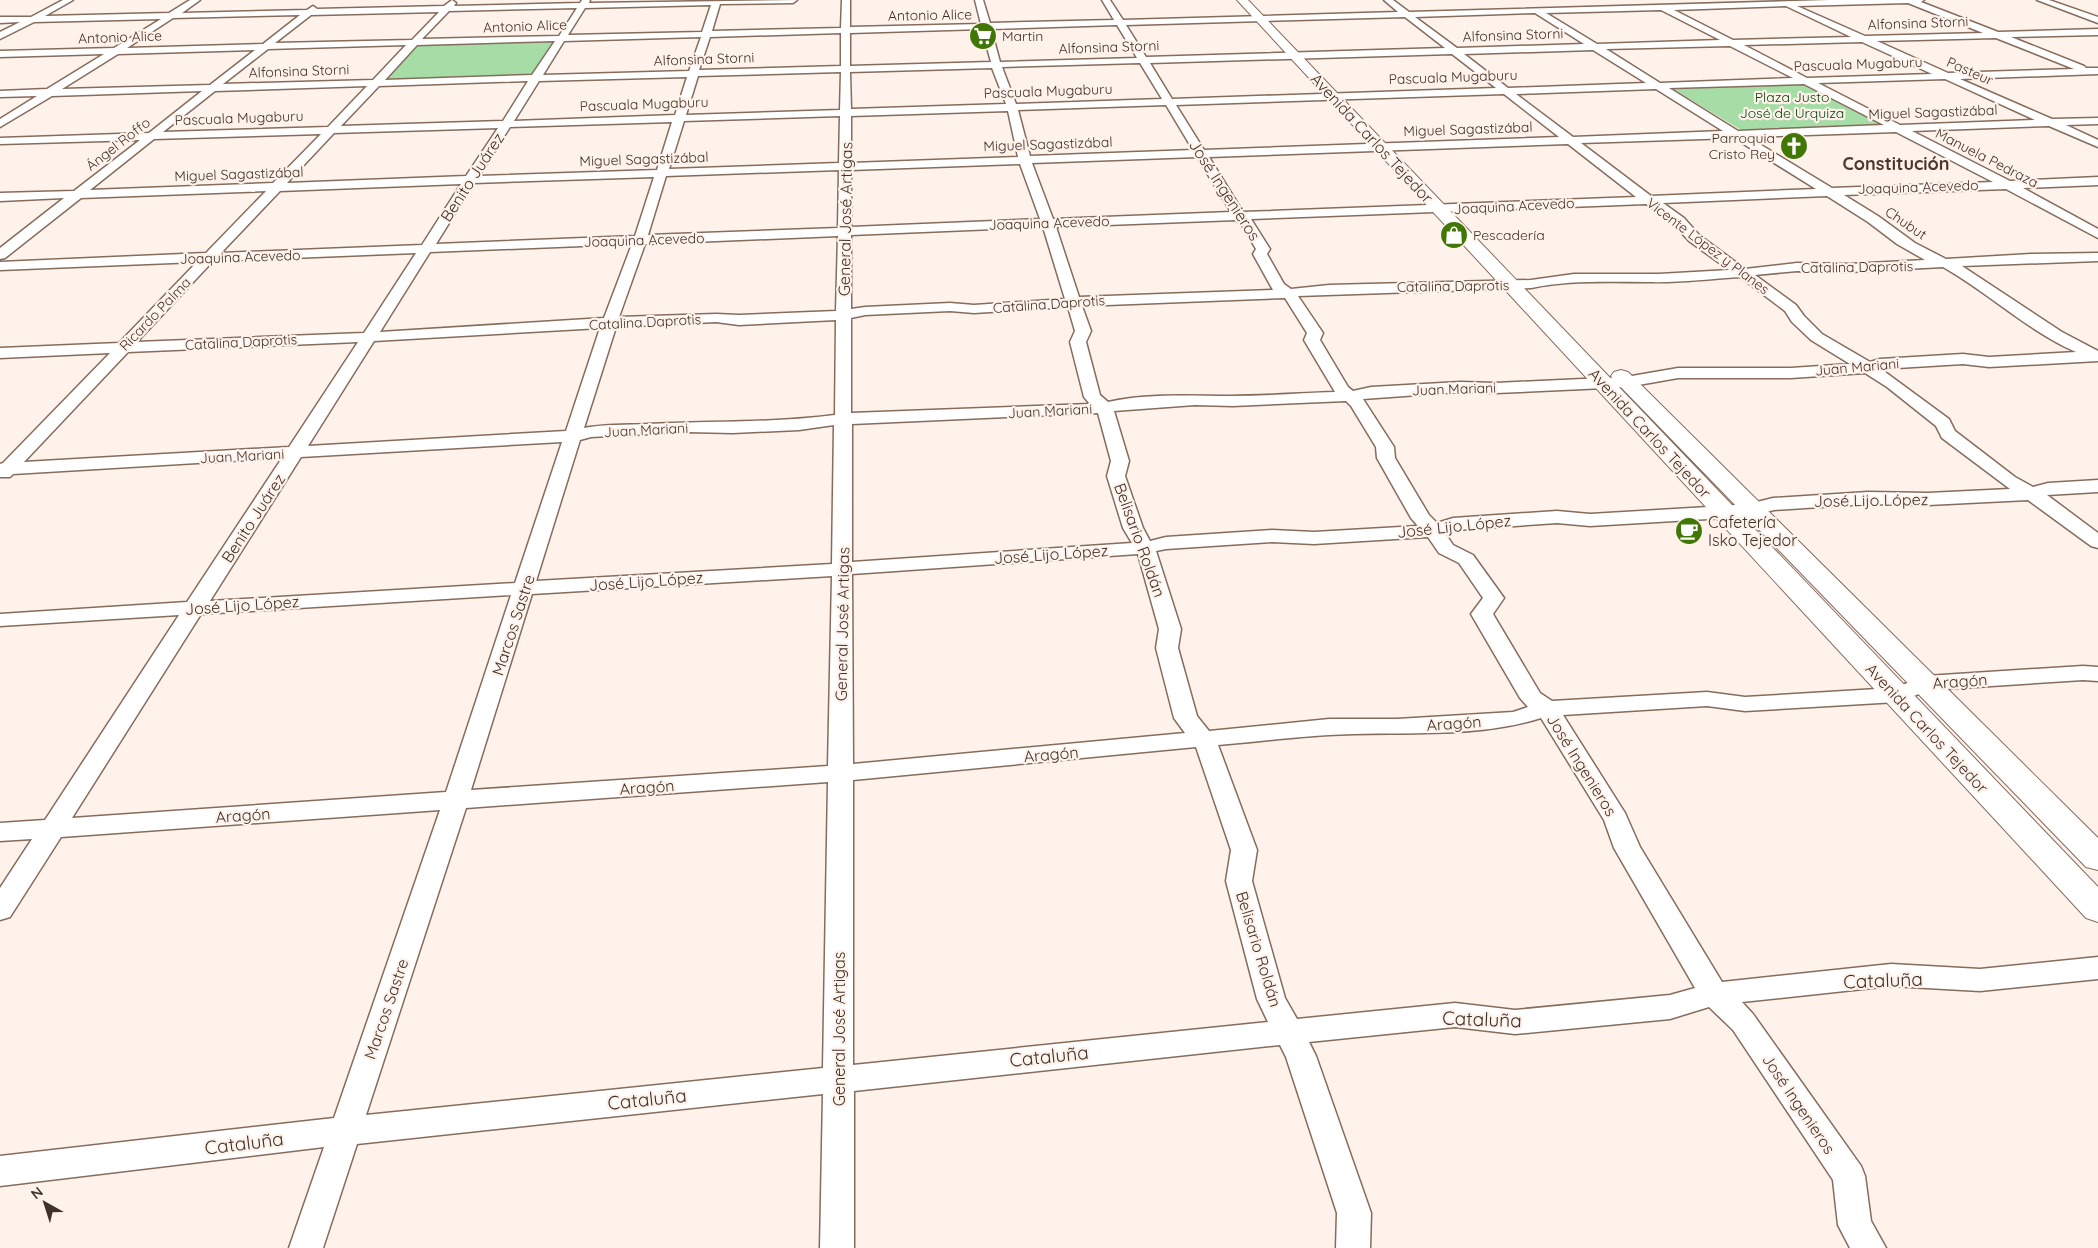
<svg xmlns="http://www.w3.org/2000/svg" width="2098" height="1248" viewBox="0 0 2098 1248" font-family="Quicksand,sans-serif">
<style>
.green{fill:#a6dca5}
.lines{fill:none;stroke-linecap:round;stroke-linejoin:round}
.minor-casing{stroke:#866c5c;stroke-width:3}
.secondary-casing{stroke:#866c5c;stroke-width:2}
.minor{fill:#fff;fill-rule:evenodd}
.secondary{fill:#fff;fill-rule:evenodd}
.labels{text-anchor:middle;stroke-width:4.5;stroke-linejoin:round;paint-order:stroke}
.far-street-label{font-size:14px;fill:#3e322b;stroke:#fff2eb}
.far-poi-label{font-size:14px;fill:#3e322b;stroke:#fff2eb;text-anchor:start}
.far-park-label{font-size:14px;fill:#00460a;stroke:#fff2eb}
.street-label{font-size:16px;fill:#3e322b;stroke:#fff2eb}
.poi-label{font-size:16px;fill:#3e322b;stroke:#fff2eb;text-anchor:start}
.far-district-label{font-size:18px;font-weight:bold;fill:#4e3728;stroke:#fff2eb}
.near-street-label{font-size:19px;fill:#3e322b;stroke:#fff2eb}
</style>
<rect width="100%" height="100%" fill="#fff2eb"/>
<path class="green" d="M561 39 536 78 384 80 418 43Z
M1797 82 1882 125 1741 130 1670 87Z"/>
<g class="lines">
<g class="minor-casing">
<path id="minor" d="M63 0H73L45 16 169 13 190 0H200L182 13 307 10 313 6 317 9 444 6 452 0 456 3 454 6 580 3 582 0H590L589 3 797 0 793 3 720 4 712 31 841 28 842 0H850V27L981 24 975 0H983L990 23 1114 20 1102 0H1110L1123 20 1398 12 1384 0H1393L1409 12 1829 0H1924L1921 2 1998 32 2098 29V35L2011 37 2084 66 2086 68H2098V74L1960 79 2052 119 2098 118V124L2066 125 2098 140V147L2049 126 1912 131 2010 181 2098 177V185L2023 188 2098 229V238L2006 189 1844 195 1878 216 1915 243 1946 259 2031 254 2098 253V261L1962 266 2062 332 2098 351V361L1989 367 1963 364 1881 369 1949 419 1955 431 2015 477 2033 487 2048 483 2098 480V492L2047 495 2098 533V548L2091 546 2028 500 1928 505 1868 504 1774 510 1754 515 1725 518 1590 526 1557 523 1456 530 1445 533 1453 545 1473 555 1504 598 1493 614 1540 693 1552 701 1707 692 1745 697 1894 688 1926 676 2083 666 2098 667V681L2083 680 1930 690 1897 702 1745 711 1707 706 1563 715 1625 813 1640 847 1722 982 1891 964 1980 969 2098 957V979L1980 991 1891 986 1742 1002 1753 1014 1861 1166 1865 1176 1871 1221 1886 1248H1850L1838 1225 1833 1180 1733 1030 1709 1007 1670 1019 1515 1034 1455 1027 1309 1042 1316 1056 1371 1213 1370 1248H1336L1337 1213 1286 1057 1280 1045 854 1091V1248H820L823 1094 357 1144 323 1248H289L324 1147 0 1186V1156L334 1118 440 810 61 837 10 917 0 920V888L32 839 0 841V823L45 820 179 615 0 626V614L187 602 282 458 13 474 10 477H0V464L3 463 110 353 0 358V348L119 343 197 262 0 270V262L206 253 266 191 81 198 5 258 0 259V248L64 198 0 201V193L74 191 140 140 0 144V138L149 133 202 91 52 96 0 127V119L37 96 0 97V91L47 89 104 54 0 57V51L114 48 161 19 34 22 0 39V32L20 22 0 23V17H31ZM1908 3 1983 33 1865 36 1797 6ZM711 5 702 32 568 35 585 8ZM1786 6 1851 37 1733 40 1674 10ZM577 8 559 36 422 39 449 11ZM1661 10 1720 40 1597 44 1546 13ZM439 12 412 40 275 43 311 15ZM1535 13 1584 44 1457 48 1415 17ZM300 15 263 44 127 48 173 18ZM1405 17 1445 48 1146 57 1126 25ZM1117 25 1137 58 1000 62 991 29ZM982 29 991 62 850 66V33ZM841 33V66L699 70 710 37ZM701 37 689 71 543 75 564 41ZM1996 38 2074 69 1948 73 1877 41ZM555 41 532 75 385 80 417 45ZM1862 42 1932 74 1807 78 1744 45ZM406 45 373 80 223 84 268 49ZM1730 46 1793 78 1660 83 1606 49ZM255 50 210 85 62 89 118 54ZM1593 50 1646 83 1508 88 1464 54ZM1452 54 1496 88 1172 99 1150 63ZM1140 63 1162 99 1016 104 1002 67ZM992 68 1006 104 851 109 850 72ZM841 72 840 110 686 115 698 76ZM687 77 675 115 514 121 539 81ZM1945 79 2035 120 1900 125 1818 83ZM528 81 503 121 341 126 379 86ZM1804 84 1884 125 1738 131 1669 88ZM367 86 328 127 163 132 215 91ZM1656 89 1723 131 1573 137 1516 94ZM1504 94 1559 137 1204 150 1176 105ZM1166 105 1193 150 1030 156 1018 110ZM1008 111 1018 157 851 163V116ZM840 116 839 163 669 169 684 121ZM672 122 657 170 479 176 510 127ZM498 128 466 176 287 183 334 133ZM1896 132 1993 182 1832 188 1748 137ZM321 134 273 183 90 190 154 139ZM1734 138 1816 189 1651 196 1581 143ZM1568 144 1636 197 1243 212 1209 157ZM1197 157 1231 212 1053 219 1032 163ZM1020 164 1040 219 851 227V170ZM839 170 838 228 648 235 666 176ZM654 177 635 236 436 244 474 183ZM461 184 422 245 221 253 280 191ZM1827 196 1868 222 1897 244 1925 260 1850 264 1797 263 1745 269 1699 235 1684 218 1663 203ZM1646 204 1669 219 1689 241 1729 270 1659 274H1574L1531 280 1329 285 1291 289 1284 284 1267 254 1270 249 1251 219ZM1236 220 1242 225 1256 249 1253 254 1273 290 1079 297 1056 227ZM1043 227 1065 299 974 305 950 303 865 307 851 309V235ZM838 236 836 311 739 315 716 314 619 317 645 244ZM632 244 604 318 380 332 430 252ZM416 253 364 333 137 342 213 261ZM1943 267C1989 293 2028 331 2076 352L1989 357 1963 354 1880 359 1870 362 1822 334 1804 316 1796 305 1755 275 1797 271 1850 272ZM1740 277 1785 311 1792 322 1811 340 1850 364 1791 368H1678L1626 377 1496 383 1460 382 1371 387 1353 391 1348 387 1320 340 1323 333 1298 296 1531 288C1570 280 1608 282 1647 282 1678 283 1709 279 1740 277ZM1285 298 1307 333 1304 340 1335 392C1300 393 1266 396 1231 396 1191 396 1148 393 1108 402L1100 395 1086 342 1091 331 1082 306ZM1068 307 1075 331 1070 342 1084 397 1090 404 851 413V318L865 315 950 311 974 313ZM836 320 835 415C772 423 711 421 648 424 627 425 604 424 584 428L616 327 716 322 739 325ZM600 328 566 431 308 446 374 341ZM358 342 289 447 24 462 128 352ZM1865 373 1887 387 1936 426 1942 438 2010 489 1928 493 1868 492 1773 498 1753 503 1725 506 1590 514 1557 511 1453 518 1437 523 1429 515 1395 458 1394 447 1363 399 1460 392 1496 393 1627 387 1678 378H1791ZM1346 401 1351 406 1376 447 1377 458 1411 518 1418 526 1314 532 1272 530 1166 537 1150 541 1143 528 1125 476 1129 461 1114 411 1195 405 1233 406ZM1098 413 1111 461 1107 476 1123 528 1132 543 852 562V424ZM834 425 832 564 536 581 580 440 591 437 688 432 733 433 799 430ZM562 442 515 583 210 601 301 457ZM1428 537 1439 553 1459 563 1483 598 1471 614 1520 698 1528 707 1513 712 1397 719H1329L1209 731 1197 716 1178 648 1181 629 1156 551 1166 549 1272 542 1314 544ZM1138 554 1159 629 1156 648 1174 718 1185 733 853 764 852 574ZM832 576 828 766 471 790 532 594ZM511 595 446 792 72 818 201 614ZM1541 718 1604 820 1614 848 1695 988 1670 995 1515 1010 1455 1003 1297 1019 1285 998 1252 881 1257 850 1218 745C1255 742 1292 737 1329 735 1397 731 1476 739 1541 718ZM1196 747 1231 850 1226 881 1257 999 1268 1022 853 1065V780ZM828 782 823 1068 366 1115 466 808Z
M2037 0H2049L2098 17V23Z"/>
</g>
<g class="secondary-casing">
<path id="secondary" d="M1237 0H1248L2098 887V922L2086 918Z
M1621 370 1628 372 2098 838V870L2086 867 1614 380 1611 376 1614 372Z"/>
</g>
<use href="#minor" class="minor"/>
<use href="#secondary" class="secondary"/>
</g>
<defs>
<g id="supermarket-disc" transform="scale(1.4375)"><circle r="9.5" fill="#417707" stroke="#fff2eb"/><path d="M-6-5.5h2.5l.6 2H6L4.5 2H-2.5L-4.4-4H-6ZM-1.5 3.2a1.3 1.3 0 1 0 .1 0ZM3 3.2a1.3 1.3 0 1 0 .1 0Z" fill="#fff"/></g>
<g id="church-disc" transform="scale(1.4375)"><circle r="9.5" fill="#417707" stroke="#fff2eb"/><path d="M-1.2-6h2.4v3.5h3.3v2.4h-3.3V6h-2.4V-.1h-3.3v-2.4h3.3Z" fill="#fff"/></g>
<g id="shop-disc" transform="scale(1.4375)"><circle r="9.5" fill="#417707" stroke="#fff2eb"/><path d="M-5-2.5h2.3a2.7 3.5 0 0 1 5.4 0H5L5.5 6h-11ZM-1.5-2.5h3a1.5 2.3 0 0 0-3 0Z" fill="#fff"/></g>
<g id="cafe-disc" transform="scale(1.4375)"><circle r="9.5" fill="#417707" stroke="#fff2eb"/><path d="M-5.5-4.5H6V0H3Q3 3.5 0 3.5H-2.5Q-5.5 3.5-5.5 0ZM3-3.2v2h1.7v-2ZM-6 4.5H4V6H-6Z" fill="#fff"/></g>
</defs>
<g fill-rule="evenodd">
<use href="#supermarket-disc" x="983" y="36"/>
<use href="#church-disc" x="1794" y="146"/>
<use href="#shop-disc" x="1454" y="235"/>
<use href="#cafe-disc" x="1689" y="531"/>
</g>
<g class="labels">
<g class="far-street-label">
<text transform="translate(930 15) rotate(-1)" y="5">Antonio Alice</text>
<text transform="translate(1918 23) rotate(-2)" y="5">Alfonsina Storni</text>
<text transform="translate(525 26) rotate(-2)" y="5">Antonio Alice</text>
<text transform="translate(1513 35) rotate(-2)" y="5">Alfonsina Storni</text>
<text transform="translate(120 37) rotate(-2)" y="5">Antonio Alice</text>
<text transform="translate(1109 47) rotate(-2)" y="5">Alfonsina Storni</text>
<text transform="translate(704 59) rotate(-2)" y="5">Alfonsina Storni</text>
<text transform="translate(1858 64) rotate(-2)" y="5">Pascuala Mugaburu</text>
<text transform="translate(299 71) rotate(-2)" y="5">Alfonsina Storni</text>
<text transform="translate(1970 71) rotate(24)" y="5">Pasteur</text>
<text transform="translate(1453 77) rotate(-2)" y="5">Pascuala Mugaburu</text>
<text transform="translate(1048 91) rotate(-2)" y="5">Pascuala Mugaburu</text>
<text transform="translate(644 104) rotate(-2)" y="5">Pascuala Mugaburu</text>
<text transform="translate(1933 112) rotate(-2)" y="5">Miguel Sagastizábal</text>
<text transform="translate(239 118) rotate(-2)" y="5">Pascuala Mugaburu</text>
<text transform="translate(1468 129) rotate(-2)" y="5">Miguel Sagastizábal</text>
<text transform="translate(118 144) rotate(-38)" y="5">Ángel Roffo</text>
<text transform="translate(1048 144) rotate(-2)" y="5">Miguel Sagastizábal</text>
<text transform="translate(1987 158) rotate(27)" y="5">Manuela Pedraza</text>
<text transform="translate(644 159) rotate(-2)" y="5">Miguel Sagastizábal</text>
<text transform="translate(239 174) rotate(-2)" y="5">Miguel Sagastizábal</text>
<text transform="translate(1918 187) rotate(-2)" y="5">Joaquina Acevedo</text>
<text transform="translate(1514 206) rotate(-3)" y="5">Joaquina Acevedo</text>
<text transform="translate(1049 223) rotate(-2)" y="5">Joaquina Acevedo</text>
<text transform="translate(1906 223) rotate(34)" y="5">Chubut</text>
<text transform="translate(644 240) rotate(-2)" y="5">Joaquina Acevedo</text>
<text transform="translate(1708 246) rotate(37)" y="5">Vicente López y Planes</text>
<text transform="translate(240 257) rotate(-2)" y="5">Joaquina Acevedo</text>
<text transform="translate(1857 267) rotate(-1)" y="5">Catalina Daprotis</text>
<text transform="translate(1453 286) rotate(-1)" y="5">Catalina Daprotis</text>
<text transform="translate(1049 304) rotate(-4)" y="5">Catalina Daprotis</text>
<text transform="translate(155 314) rotate(-46)" y="5">Ricardo Palma</text>
<text transform="translate(645 322) rotate(-3)" y="5">Catalina Daprotis</text>
<text transform="translate(241 342) rotate(-3)" y="5">Catalina Daprotis</text>
<text transform="translate(1857 367) rotate(-5)" y="5">Juan Mariani</text>
<text transform="translate(1454 389) rotate(-2)" y="5">Juan Mariani</text>
<text transform="translate(1050 411) rotate(-3)" y="5">Juan Mariani</text>
<text transform="translate(646 430) rotate(-3)" y="5">Juan Mariani</text>
<text transform="translate(242 456) rotate(-3)" y="5">Juan Mariani</text>
</g>
<g class="far-poi-label">
<text x="1002" y="41">Martin</text>
<text x="1775" y="143" text-anchor="end">Parroquia<tspan x="1775" dy="16">Cristo Rey</tspan></text>
<text x="1473" y="240">Pescadería</text>
</g>
<g class="far-park-label">
<text x="1792" y="102">Plaza Justo<tspan x="1792" dy="16">José de Urquiza</tspan></text>
</g>
<g class="street-label">
<text transform="translate(1372 138) rotate(47)" y="6">Avenida Carlos Tejedor</text>
<text transform="translate(472 177) rotate(-57)" y="6">Benito Juárez</text>
<text transform="translate(1225 190) rotate(57)" y="6">José Ingenieros</text>
<text transform="translate(845 219) rotate(-89)" y="6">General José Artigas</text>
<text transform="translate(1650 433) rotate(47)" y="6">Avenida Carlos Tejedor</text>
<text transform="translate(1871 500) rotate(-1)" y="6">José Lijo López</text>
<text transform="translate(253 518) rotate(-57)" y="6">Benito Juárez</text>
<text transform="translate(1454 526) rotate(-6)" y="6">José Lijo López</text>
<text transform="translate(1140 540) rotate(70)" y="6">Belisario Roldán</text>
<text transform="translate(1051 554) rotate(-4)" y="6">José Lijo López</text>
<text transform="translate(646 581) rotate(-4)" y="6">José Lijo López</text>
<text transform="translate(242 605) rotate(-4)" y="6">José Lijo López</text>
<text transform="translate(842 624) rotate(-89)" y="6">General José Artigas</text>
<text transform="translate(513 625) rotate(-72)" y="6">Marcos Sastre</text>
<text transform="translate(1960 681) rotate(-4)" y="6">Aragón</text>
<text transform="translate(1454 723) rotate(-4)" y="6">Aragón</text>
<text transform="translate(1927 728) rotate(47)" y="6">Avenida Carlos Tejedor</text>
<text transform="translate(1051 754) rotate(-5)" y="6">Aragón</text>
<text transform="translate(1582 765) rotate(58)" y="6">José Ingenieros</text>
<text transform="translate(647 787) rotate(-4)" y="6">Aragón</text>
<text transform="translate(243 815) rotate(-4)" y="6">Aragón</text>
<text transform="translate(1259 949) rotate(73)" y="6">Belisario Roldán</text>
<text transform="translate(386 1009) rotate(-71)" y="6">Marcos Sastre</text>
<text transform="translate(839 1029) rotate(-90)" y="6">General José Artigas</text>
<text transform="translate(1799 1104) rotate(56)" y="6">José Ingenieros</text>
</g>
<g class="poi-label">
<text x="1708" y="528">Cafetería<tspan x="1708" dy="18">Isko Tejedor</tspan></text>
</g>
<g class="far-district-label">
<text x="1896" y="170">Constitución</text>
</g>
<g class="near-street-label">
<text transform="translate(1883 980) rotate(-2)" y="7">Cataluña</text>
<text transform="translate(1482 1019) rotate(2)" y="7">Cataluña</text>
<text transform="translate(1049 1056) rotate(-6)" y="7">Cataluña</text>
<text transform="translate(647 1099) rotate(-6)" y="7">Cataluña</text>
<text transform="translate(244 1143) rotate(-7)" y="7">Cataluña</text>
</g>
</g>
<g transform="translate(45 1203) rotate(321)" stroke="#fff2eb" stroke-width="4" paint-order="stroke">
<path d="M0-4L9 19L0 12L-9 19Z" fill="#3e322b"/>
<text y="-8" font-size="14" font-weight="bold" text-anchor="middle" fill="#3e322b">N</text>
</g>
</svg>
